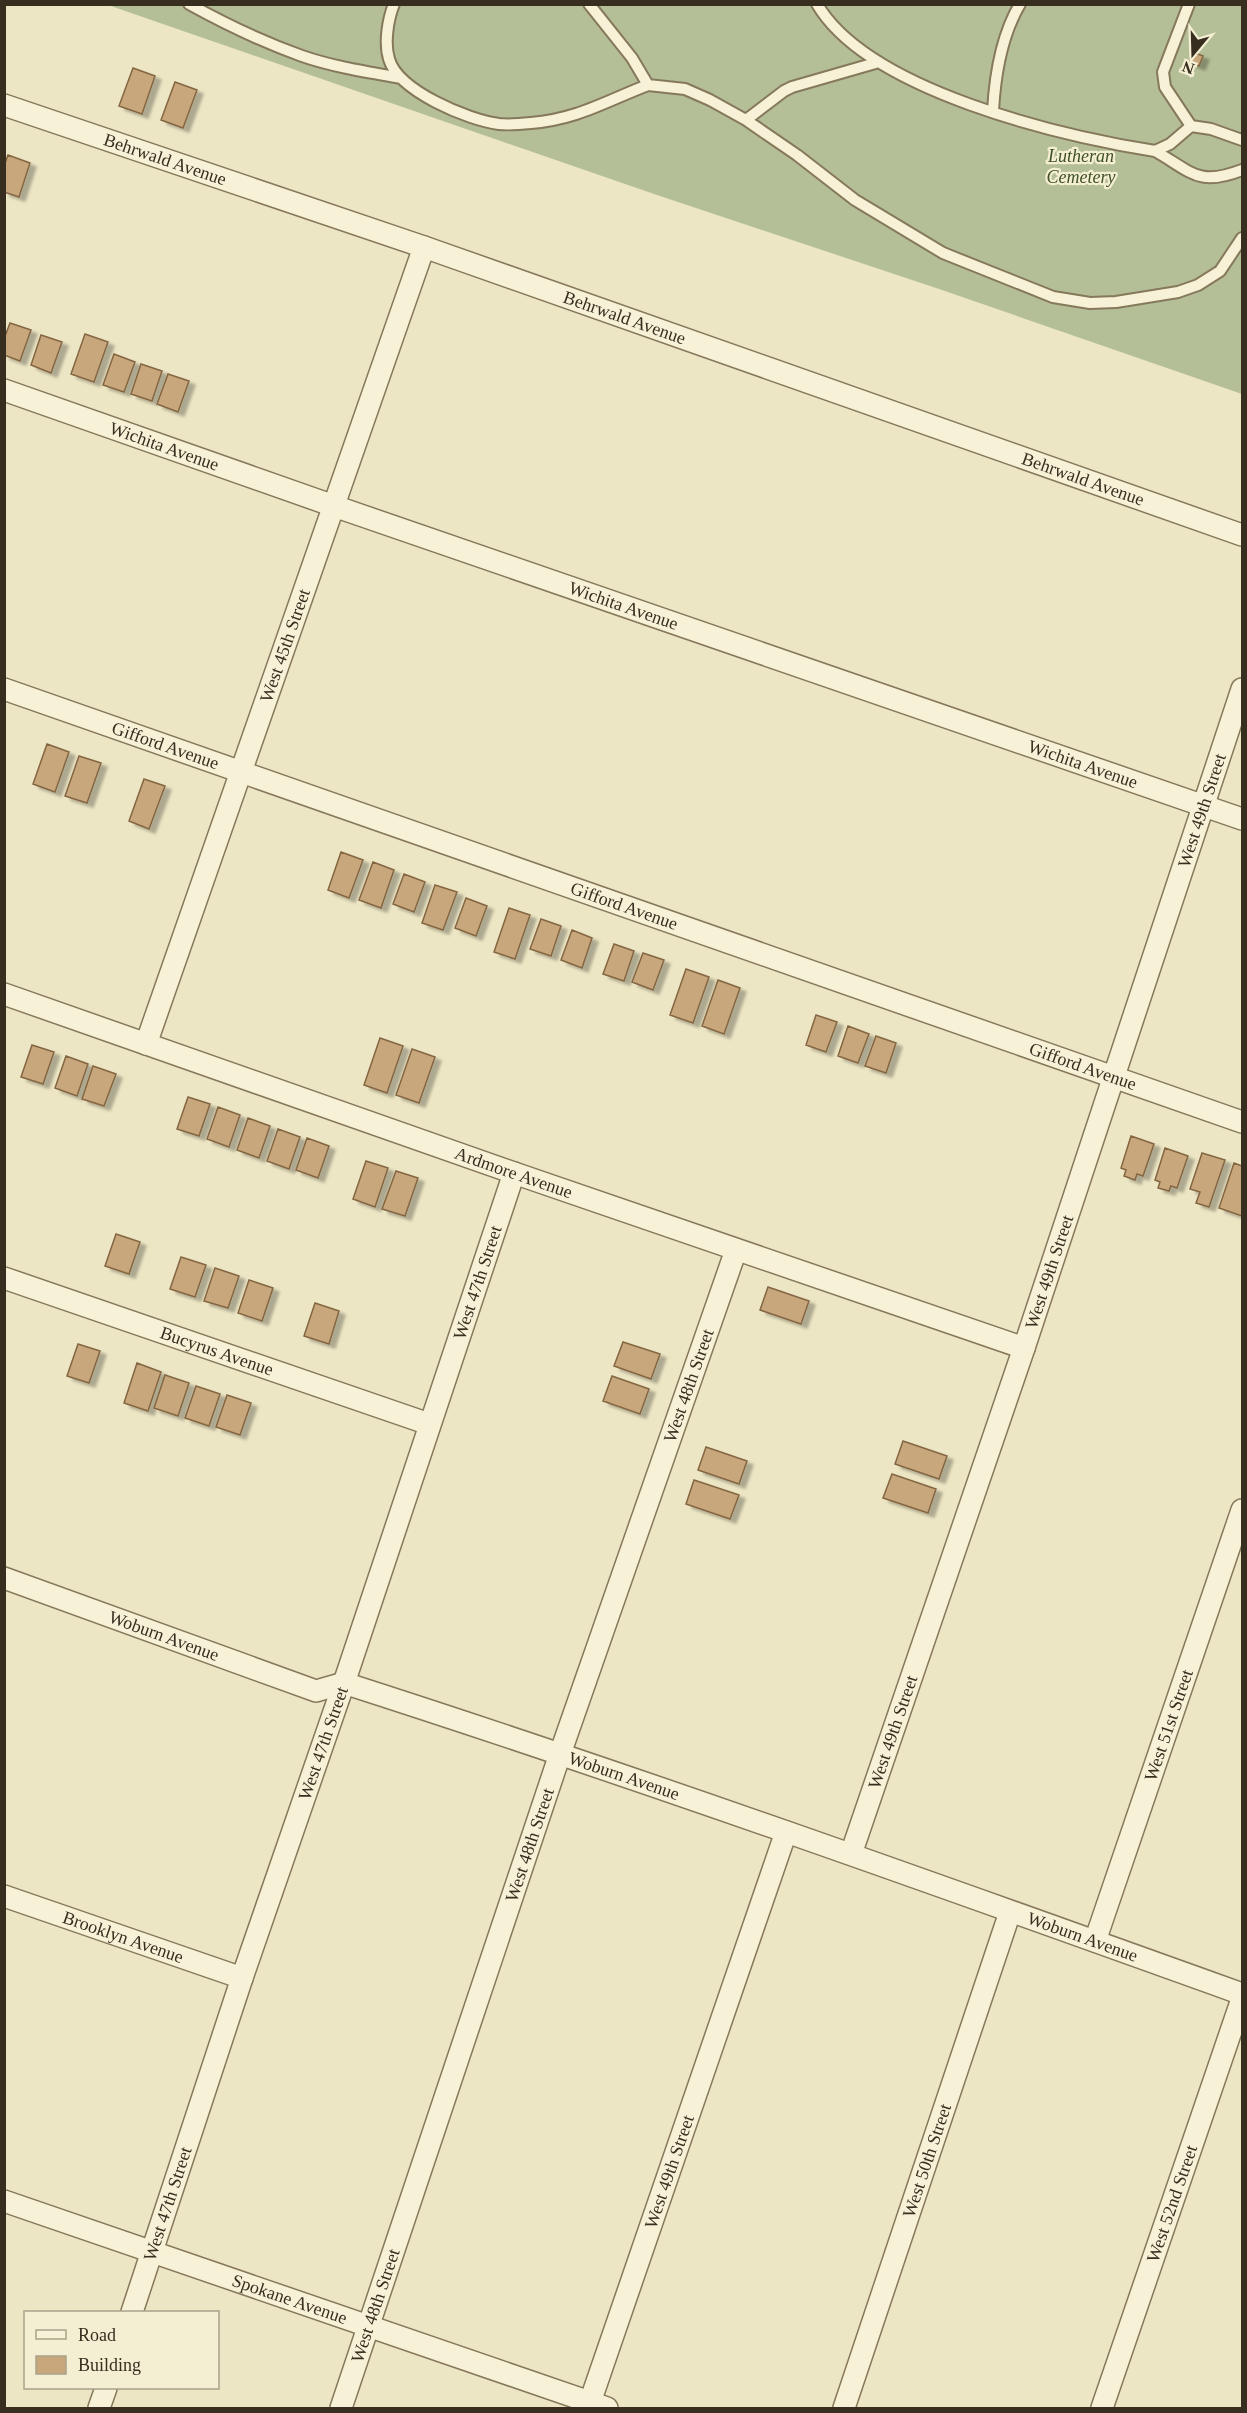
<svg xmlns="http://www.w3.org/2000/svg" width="1247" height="2413" viewBox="0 0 1247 2413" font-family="'Times New Roman',serif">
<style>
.cemetery{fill:#b5bf97}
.building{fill:#c9a77c;stroke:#846642;stroke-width:1.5;filter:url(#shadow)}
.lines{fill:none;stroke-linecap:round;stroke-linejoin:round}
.service-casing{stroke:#86785b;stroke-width:14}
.minor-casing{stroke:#86785b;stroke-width:24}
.service{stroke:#f7f2d7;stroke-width:10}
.minor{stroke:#f7f2d7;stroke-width:21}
.labels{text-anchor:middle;stroke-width:4.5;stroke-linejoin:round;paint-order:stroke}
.park-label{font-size:18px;font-style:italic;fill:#415226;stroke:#f4efd3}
.street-label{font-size:18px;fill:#372e1f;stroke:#f4efd3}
</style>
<defs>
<filter id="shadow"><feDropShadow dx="6" dy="4" stdDeviation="1.5" flood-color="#0004"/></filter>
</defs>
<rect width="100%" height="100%" fill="#ece6c4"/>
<path class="cemetery" d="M108 5H1242V394L942 290 657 195Z"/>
<path class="building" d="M1192 52 1203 56 1199 66 1189 62Z
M133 68 155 76 142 114 119 106Z
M175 82 197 90 183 128 161 120Z
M8 155 30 163 19 197 4 192V166Z
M10 323 31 330 20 361 4 355V339Z
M85 334 108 342 94 382 71 374Z
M41 335 62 342 51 373 31 365Z
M114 354 135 362 124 392 103 385Z
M141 364 162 371 152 401 131 394Z
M168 374 189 381 178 412 157 404Z
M47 744 69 752 55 792 33 784Z
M79 756 101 763 87 803 65 796Z
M144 779 165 786 149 829 129 821Z
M341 852 363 860 349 898 328 890Z
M373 862 394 870 381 908 359 900Z
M404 874 425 882 414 912 393 904Z
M435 885 457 892 443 930 422 923Z
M466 898 487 906 476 936 455 928Z
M509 908 530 915 515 959 494 952Z
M541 919 561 926 551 956 530 949Z
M572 930 592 938 582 968 561 960Z
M614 944 634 951 624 981 603 974Z
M643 953 664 960 653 990 632 982Z
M686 969 709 977 693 1023 670 1015Z
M718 980 740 988 724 1034 702 1026Z
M816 1015 837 1022 826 1052 806 1045Z
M848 1026 869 1034 858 1063 838 1056Z
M876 1036 896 1043 886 1073 865 1066Z
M380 1038 403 1046 387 1093 364 1085Z
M32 1045 54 1052 43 1084 21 1077Z
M412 1049 435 1057 419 1103 396 1095Z
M66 1056 88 1064 77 1096 55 1088Z
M93 1066 116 1074 104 1106 82 1099Z
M188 1097 210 1104 199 1136 177 1129Z
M218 1107 240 1115 229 1147 207 1139Z
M248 1118 270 1126 259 1158 237 1150Z
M278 1129 300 1137 289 1169 267 1161Z
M1131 1136 1154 1144 1143 1176 1137 1174 1135 1180 1124 1176 1126 1170 1121 1168Z
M307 1138 329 1146 318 1178 296 1170Z
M1165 1148 1188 1156 1177 1188 1171 1186 1169 1191 1158 1188 1160 1182 1155 1180Z
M1202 1153 1225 1160 1209 1207 1196 1203 1200 1192 1190 1189Z
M366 1161 388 1168 375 1207 353 1199Z
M1234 1163 1242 1166V1216L1219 1208Z
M396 1171 418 1178 405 1216 382 1209Z
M116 1234 140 1242 129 1274 105 1266Z
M181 1257 206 1265 195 1297 170 1289Z
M215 1268 239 1276 228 1308 204 1301Z
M249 1280 273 1288 262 1321 238 1313Z
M768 1287 809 1301 801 1324 760 1310Z
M315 1303 339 1311 329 1344 304 1336Z
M623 1342 660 1354 651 1379 614 1366Z
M78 1344 100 1351 89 1383 67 1376Z
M137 1363 161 1372 148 1411 124 1403Z
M165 1375 189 1383 178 1416 154 1408Z
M612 1376 649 1389 640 1414 603 1401Z
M196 1386 220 1394 209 1426 185 1418Z
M227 1395 251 1403 240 1435 216 1427Z
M903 1441 947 1456 939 1479 895 1464Z
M706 1447 747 1461 739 1484 698 1470Z
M892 1474 936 1489 928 1513 883 1498Z
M694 1480 739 1495 730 1519 686 1504Z"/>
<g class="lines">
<g class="service-casing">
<path id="service" d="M189 4C225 24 263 42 302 56 334 67 367 72 401 78
M394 4C388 19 384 43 389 59 398 91 468 120 499 124 509 125 521 124 531 123 578 119 606 101 648 85L632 58 589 4
M817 4C868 91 1061 136 1155 151
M1189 4 1163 72 1165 87 1191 126 1211 129 1242 140
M648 85 685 89 710 100 746 120 797 155 855 200 943 253 1053 297 1090 303 1116 302 1178 292 1198 285 1220 271 1242 238
M993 111C995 75 1001 36 1020 4
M746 120 784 91 792 87 879 62
M1191 126 1170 144 1155 151C1192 172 1198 187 1242 170"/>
</g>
<g class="minor-casing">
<g id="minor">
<path id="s1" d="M4 105 424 247 1242 535"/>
<path id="s2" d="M4 390 334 506 1242 819"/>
<path id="s3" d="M4 689 1242 1122"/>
<path id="s4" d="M4 994 514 1173 1024 1348"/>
<path id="s5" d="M146 1044 424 247"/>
<path id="s6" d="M4 1278 429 1424"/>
<path id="s7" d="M4 1578 316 1691 344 1683C646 1780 944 1887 1242 1994"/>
<path id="s8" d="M851 1854 1024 1348 1242 689"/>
<path id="s9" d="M4 1896 242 1978"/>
<path id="s10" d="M1095 1941 1242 1510"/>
<path id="s11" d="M4 2201 607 2408"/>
<path id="s12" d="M132 2312 242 1978 344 1683 514 1173"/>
<path d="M99 2408 106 2388"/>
<path id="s13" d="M341 2408 560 1754 736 1250"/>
<path id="s14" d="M588 2408 786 1832"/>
<path id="s15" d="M844 2408 1010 1912"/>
<path id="s16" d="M1102 2408 1242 1999"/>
</g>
</g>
<use href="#service" class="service"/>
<use href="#minor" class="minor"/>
</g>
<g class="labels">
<g class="park-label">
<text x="1081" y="162">Lutheran<tspan x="1081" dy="21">Cemetery</tspan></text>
</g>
<g class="street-label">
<text dy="6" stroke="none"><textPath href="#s1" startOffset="170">Behrwald Avenue</textPath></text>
<text dy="6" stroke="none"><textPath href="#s1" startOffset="656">Behrwald Avenue</textPath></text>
<text dy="6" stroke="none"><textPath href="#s2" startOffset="170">Wichita Avenue</textPath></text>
<text dy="6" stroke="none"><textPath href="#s1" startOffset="1142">Behrwald Avenue</textPath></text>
<text dy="6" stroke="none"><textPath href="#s2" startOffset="656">Wichita Avenue</textPath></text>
<text dy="6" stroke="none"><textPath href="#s5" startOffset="422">West 45th Street</textPath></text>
<text dy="6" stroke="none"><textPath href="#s3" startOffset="171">Gifford Avenue</textPath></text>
<text dy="6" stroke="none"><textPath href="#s2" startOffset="1142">Wichita Avenue</textPath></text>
<text dy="6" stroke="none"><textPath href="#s8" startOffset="1101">West 49th Street</textPath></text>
<text dy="6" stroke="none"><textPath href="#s3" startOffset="657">Gifford Avenue</textPath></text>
<text dy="6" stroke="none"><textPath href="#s3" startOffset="1143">Gifford Avenue</textPath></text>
<text dy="6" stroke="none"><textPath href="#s4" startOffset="540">Ardmore Avenue</textPath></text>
<text dy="6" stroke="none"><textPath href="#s8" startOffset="615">West 49th Street</textPath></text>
<text dy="6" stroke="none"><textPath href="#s12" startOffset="1086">West 47th Street</textPath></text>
<text dy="6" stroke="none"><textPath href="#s6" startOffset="225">Bucyrus Avenue</textPath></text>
<text dy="6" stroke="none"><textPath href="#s13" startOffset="1080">West 48th Street</textPath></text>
<text dy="6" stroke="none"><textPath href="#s7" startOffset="170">Woburn Avenue</textPath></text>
<text dy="6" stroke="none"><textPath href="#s10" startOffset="228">West 51st Street</textPath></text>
<text dy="6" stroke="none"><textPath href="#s8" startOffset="129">West 49th Street</textPath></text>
<text dy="6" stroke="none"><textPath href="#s12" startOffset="600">West 47th Street</textPath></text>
<text dy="6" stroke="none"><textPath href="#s7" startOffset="656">Woburn Avenue</textPath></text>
<text dy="6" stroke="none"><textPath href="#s13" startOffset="594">West 48th Street</textPath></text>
<text dy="6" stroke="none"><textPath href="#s9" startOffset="126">Brooklyn Avenue</textPath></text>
<text dy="6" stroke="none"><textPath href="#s7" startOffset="1142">Woburn Avenue</textPath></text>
<text dy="6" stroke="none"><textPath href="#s15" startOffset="261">West 50th Street</textPath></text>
<text dy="6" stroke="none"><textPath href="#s14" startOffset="250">West 49th Street</textPath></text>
<text dy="6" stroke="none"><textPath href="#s12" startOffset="114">West 47th Street</textPath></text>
<text dy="6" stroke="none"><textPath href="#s16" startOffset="216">West 52nd Street</textPath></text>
<text dy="6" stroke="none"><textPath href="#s11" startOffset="302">Spokane Avenue</textPath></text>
<text dy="6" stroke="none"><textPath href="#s13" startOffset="108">West 48th Street</textPath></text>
</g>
</g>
<rect width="1247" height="2413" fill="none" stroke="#372e1f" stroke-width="12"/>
<rect x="24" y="2311" width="195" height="78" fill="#f4efd3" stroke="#a8a28b" stroke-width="1.5"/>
<rect x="36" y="2330" width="30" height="9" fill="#f7f2d7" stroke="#a8a28b" stroke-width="1.5"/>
<text x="78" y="2341" font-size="18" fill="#372e1f">Road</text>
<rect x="36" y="2356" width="30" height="18" fill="#c9a77c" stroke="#a8a28b" stroke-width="1.5"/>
<text x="78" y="2371" font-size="18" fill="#372e1f">Building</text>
<g transform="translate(1193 54) rotate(199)" stroke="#f4efd3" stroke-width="4.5" paint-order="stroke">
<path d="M0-4.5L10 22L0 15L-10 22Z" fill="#372e1f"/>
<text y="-9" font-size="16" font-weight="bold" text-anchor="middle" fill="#372e1f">N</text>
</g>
</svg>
